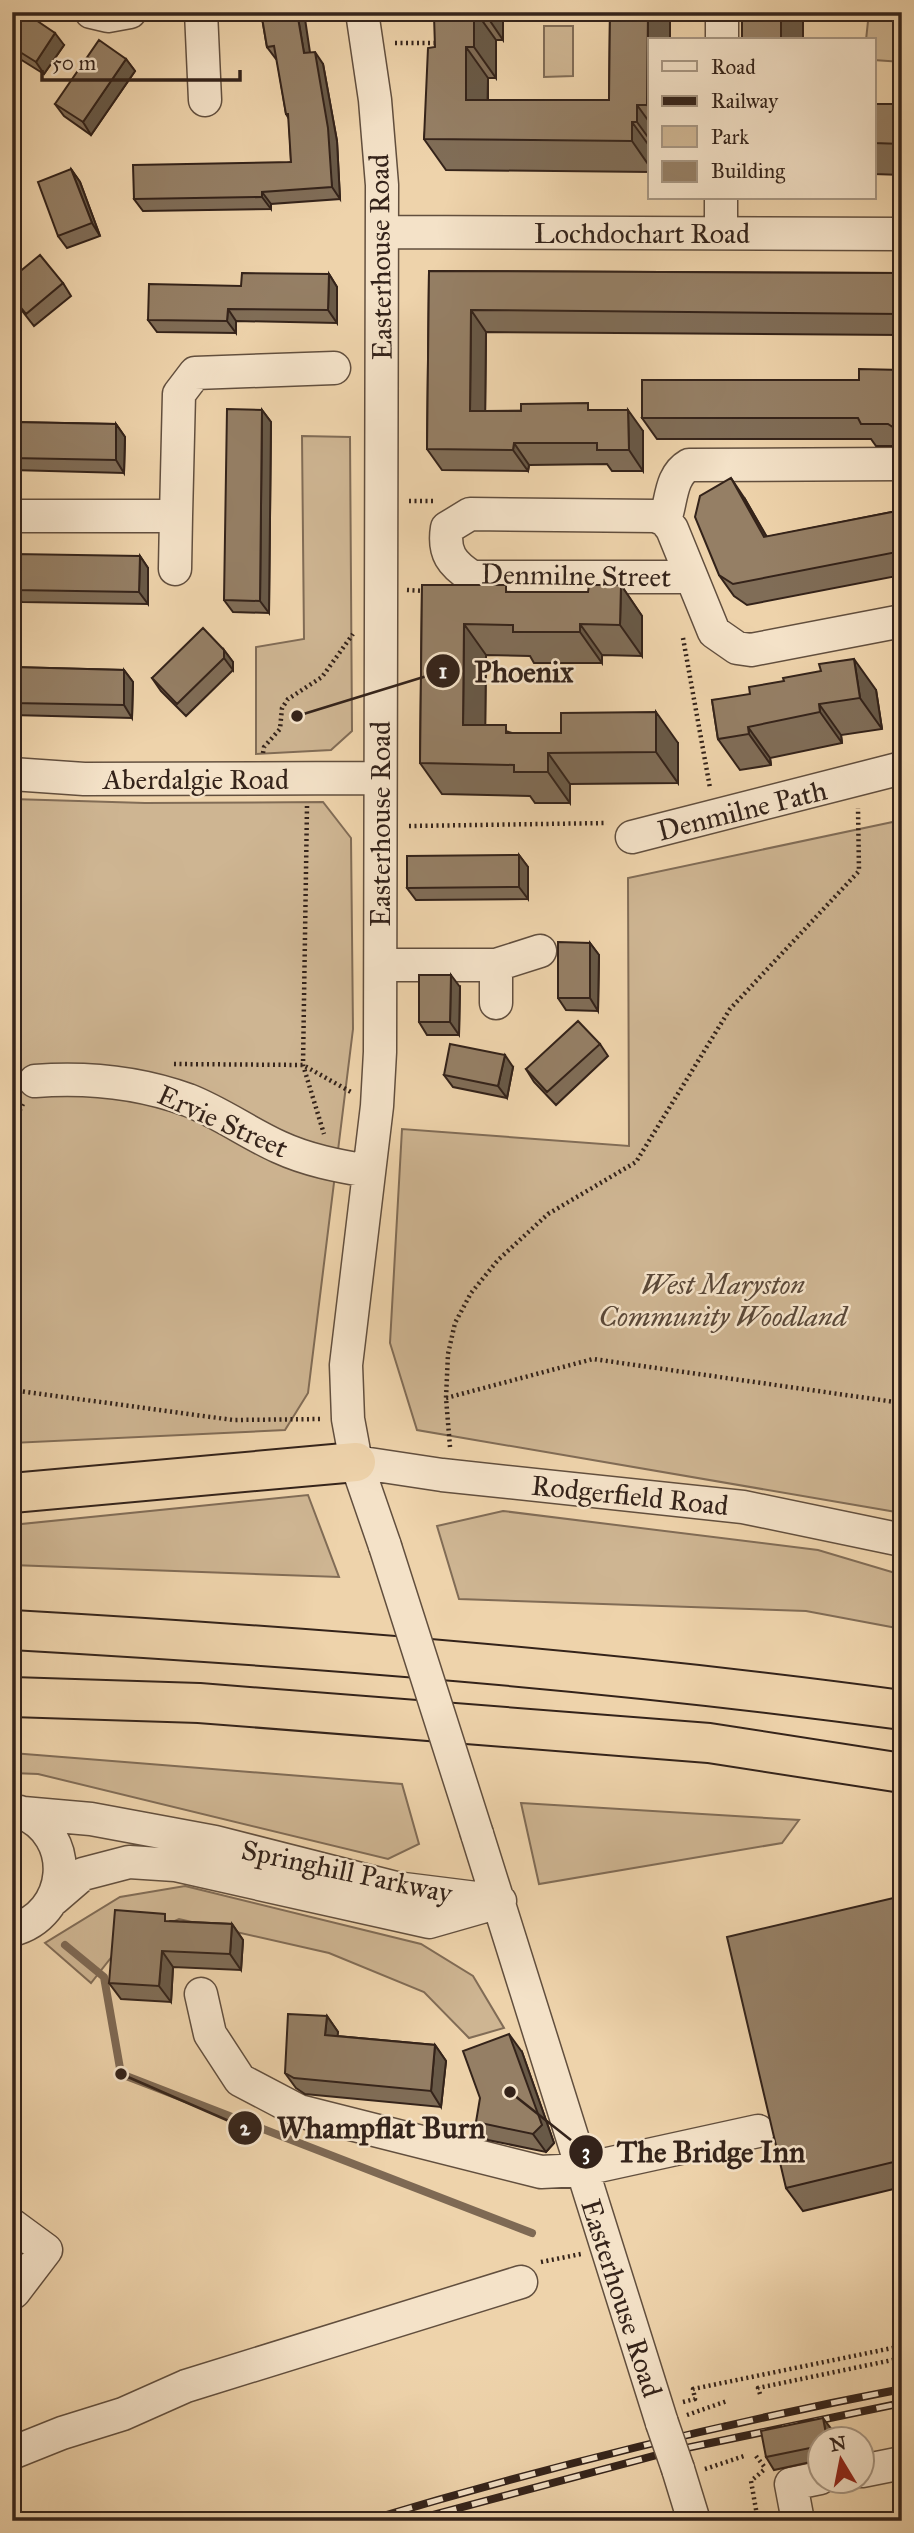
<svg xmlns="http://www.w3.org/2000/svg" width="914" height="2533" viewBox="0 0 914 2533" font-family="'IM FELL Great Primer',serif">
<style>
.green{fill:#ceb592;stroke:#816c56;stroke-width:2}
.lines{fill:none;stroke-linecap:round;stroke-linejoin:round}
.stream{stroke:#7e6954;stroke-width:8}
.minor-casing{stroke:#624f3e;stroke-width:35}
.highway-casing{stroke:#34231a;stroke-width:42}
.path{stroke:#34231a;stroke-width:4.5;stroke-dasharray:2 3.5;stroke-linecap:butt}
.minor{stroke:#f4e2c8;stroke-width:32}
.highway{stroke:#eed3ab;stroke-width:38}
.rail-casing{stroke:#34231a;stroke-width:8}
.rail{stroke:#f4e2c8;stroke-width:5;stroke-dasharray:16;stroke-linecap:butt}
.minor-bridge-casing{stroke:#624f3e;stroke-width:35;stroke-linecap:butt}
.minor-bridge{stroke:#f4e2c8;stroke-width:32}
.wall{fill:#806d57;stroke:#34231a;stroke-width:2}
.shaded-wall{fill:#685947;stroke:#34231a;stroke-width:2}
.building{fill:#957f65;stroke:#34231a;stroke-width:2}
.labels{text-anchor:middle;stroke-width:5;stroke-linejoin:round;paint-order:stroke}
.street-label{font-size:28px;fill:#34231a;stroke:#f4e2c8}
.park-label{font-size:28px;font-style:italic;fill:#5a4838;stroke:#f4e2c8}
.leader{fill:none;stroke:#34231a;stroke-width:2.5}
.callout-dot{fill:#34231a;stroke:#f4e2c8;stroke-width:2.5}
.mark-label{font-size:21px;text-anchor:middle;font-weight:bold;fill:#fff}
.callout-label{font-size:30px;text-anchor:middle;font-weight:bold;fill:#34231a;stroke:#f4e2c8;stroke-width:5;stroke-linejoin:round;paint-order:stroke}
</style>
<rect width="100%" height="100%" fill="#eed3ab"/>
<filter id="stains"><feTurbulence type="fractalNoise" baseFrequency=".00286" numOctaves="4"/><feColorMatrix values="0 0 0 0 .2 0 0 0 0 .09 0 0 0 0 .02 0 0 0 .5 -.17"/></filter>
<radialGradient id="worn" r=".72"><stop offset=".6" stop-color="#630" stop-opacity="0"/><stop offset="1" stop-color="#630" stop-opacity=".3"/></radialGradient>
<path class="green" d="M869 12H902V62L874 60V40H866Z
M544 26H573V76L544 77Z
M302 436 350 437 352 731 331 750 256 754V647L304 639Z
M12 799 145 803 323 802 351 838 353 1029 308 1393 285 1430 12 1443Z
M902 820V1513L417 1430 390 1343 402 1129 629 1146 628 878Z
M308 1495 339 1577 12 1565V1525Z
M503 1511 818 1550 902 1575V1629L806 1611 459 1599 437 1526Z
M12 1753 402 1784 419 1844 388 1859 38 1774 12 1773Z
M521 1803 799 1820 782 1843 539 1884Z
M185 1886 421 1944 473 1976 504 2028 469 2038 424 1992 329 1953 179 1919 121 1945 91 1983 45 1943 120 1897Z"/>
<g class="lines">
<path class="stream" d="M65 1945 104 1977 121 2074 532 2233"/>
<g class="minor-casing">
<path id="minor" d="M91 12 108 16 130 12
M201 12 205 100
M362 12 375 100 382 185 380 1052 377 1106 346 1365 348 1419 356 1462 385 1546
M722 40V12
M382 232 902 234
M721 233V198
M12 516H176L179 394 195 373 334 368
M665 520C672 500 670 476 689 465L902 464
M175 569 176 516
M689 577H472C452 564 443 553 447 528L470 514 655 516 665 520 672 529 714 632 737 648 751 650 902 621
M12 774 84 779 380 778
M632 837 902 768
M381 965H496L540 951
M496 1003V965
M35 1081C88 1077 138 1082 188 1100 221 1113 248 1133 279 1147 307 1160 338 1166 368 1171
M356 1462 442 1475 743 1507 902 1540
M23 1813 91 1819 215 1842 396 1888 500 1901
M477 1834 662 2423
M54 1899 83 1874 129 1862 175 1865 429 1922 485 1906
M12 1930C70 1915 78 1835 20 1812
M201 1994 210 2034 240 2080 299 2111 541 2172 580 2170 758 2131
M12 2225 46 2250 14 2292
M12 2453 62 2433 123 2414 186 2386 521 2282
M678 2469 694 2521
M862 2471 902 2463
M798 2521 791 2484 820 2478"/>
</g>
<g class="highway-casing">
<path id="highway" d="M12 1493 356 1462
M12 1630C309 1647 607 1670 902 1710
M12 1697 199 1703 709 1743 902 1773"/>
</g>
<path class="path" d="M395 43H438
M409 501H435
M407 590 426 591
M683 638 710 788
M263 753 264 747 280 729 282 708 288 699 322 677 353 634
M307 806 303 1065 324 1134
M409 826 607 823
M174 1064 303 1065 351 1092
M12 1125 23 1104
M12 1390 233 1420 321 1419
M446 1398 593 1359 902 1403
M450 1447 446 1398 448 1354 455 1323 471 1293 498 1260 548 1214 636 1162 730 1009 859 871 858 808
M541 2262 581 2254
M760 2394 758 2388 902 2358
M683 2402 695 2399 693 2389 902 2346
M687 2415 727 2401
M756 2456 766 2469
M705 2469 744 2456
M758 2521 751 2481 765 2469"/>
<use href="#minor" class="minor"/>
<use href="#highway" class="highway"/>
<g class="rail-casing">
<path id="rail" d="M366 2521C543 2468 720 2424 902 2389
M410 2521 672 2451 902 2403"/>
</g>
<use href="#rail" class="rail"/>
<g class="minor-bridge-casing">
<path id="minor-bridge" d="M385 1546 477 1834
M662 2423 678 2469"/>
</g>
<use href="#minor-bridge" class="minor-bridge"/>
</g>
<path class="wall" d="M12 12 64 45 44 74 12 54Z
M261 12 323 64 337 141 340 199 271 204V209L143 211 134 199 291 162 289 119 286 114 277 59H276L267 47Z
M441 12H503V40H496V78H488V100H609L610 12H670V40H650V172L446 170 424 139 435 47Z
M126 59 135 71 91 135 64 116 55 104Z
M874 104H902V175L874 174Z
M71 169 80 182 100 236 67 248 58 236Z
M429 271 902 273V335L486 332 485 411 594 410 643 431V471H612L607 464 529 465 528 471 442 470 427 449Z
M329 274 337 287V323L236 321V333L157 332 148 320 241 286Z
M12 278 63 283 71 296 34 326 12 298Z
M902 370V446H876L871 439H657L642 418 859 380Z
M262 410 271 422 269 613 233 612 224 600Z
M12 422 116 424 125 437 124 473 12 470Z
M745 499 767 537 902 510V575L747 605 734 596 719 575Z
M140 556 148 568V604L22 602 13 590Z
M422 585 511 592H588L621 585 642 616V656L602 655V663H534L530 656 486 655 485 725 512 733 678 743V783L570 784V803H535L530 796 442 794 420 763Z
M224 650 233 662V670L186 716 161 691 152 678Z
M12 667 124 670 133 682 132 718 12 715Z
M876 690 882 729 841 735 842 743 770 758 771 765 740 770 718 739 712 700Z
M519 855 528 867V899L416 900 407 888Z
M590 943 599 955 598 1011 566 1010 558 998Z
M460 987 459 1035H427L419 1022Z
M600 1044 608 1056 556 1105 534 1082 526 1069Z
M513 1067 507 1098 453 1087 444 1075Z
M902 1896V2187L803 2211 786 2188Z
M170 1921 232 1924 243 1940 241 1970 173 1967 171 2002 121 1999 109 1983Z
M327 2016 338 2032 337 2036 435 2045 446 2061 441 2107 305 2094 296 2088 285 2073Z
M522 2052 554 2143 546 2152 488 2140 476 2122Z
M832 2430 833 2439H820V2460L774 2470 766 2457Z"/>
<path class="shaded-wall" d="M297 12H304L312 66 304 53Z
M474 12H476L496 40V78L474 47Z
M484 12H503V40Z
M648 12H670V40H650V109L647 105Z
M781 12H803V40H781Z
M55 33 64 45 44 74 36 62Z
M466 47 488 78 487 131 466 100Z
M315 52 323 64 337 141 340 199 332 187Z
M126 59 135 71 91 135 83 122Z
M637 105 650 123V140L637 122Z
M632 122 650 147V167L632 141Z
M71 169 80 182 100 236 92 223Z
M262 192 271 204V209L262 197Z
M329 274 337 287V323L328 310Z
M228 309 236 321V333L227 321Z
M471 310 486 332 485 432 470 411Z
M262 410 271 422 269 613 260 601Z
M628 410 643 431V471L629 450Z
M116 424 125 437 124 473 116 460Z
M514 443 529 465 528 471 513 450Z
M731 478 745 499 779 559 764 537Z
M140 556 148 568V604L139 592Z
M621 585 642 616V656L620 625Z
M464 624 486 655 485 756 463 725Z
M580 624 602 655V663L580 632Z
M224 650 233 662V670L224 658Z
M854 659 876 690 882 729 860 698Z
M124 670 133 682 132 718 124 705Z
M819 704 841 735 842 743 820 712Z
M656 712 678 743V783L656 752Z
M748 727 770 758 771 765 749 734Z
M548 753 570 784V803L548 772Z
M519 855 528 867V899L519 887Z
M590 943 599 955 598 1011 590 998Z
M451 975 460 987 459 1035 450 1022Z
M505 1055 513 1067 507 1098 498 1086Z
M232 1924 243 1940 241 1970 230 1954Z
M162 1951 173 1967 171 2002 159 1986Z
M327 2016 338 2032 336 2050 325 2035Z
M509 2034 522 2052 554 2143 546 2152 533 2134Z
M435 2045 446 2061 441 2107 431 2091Z
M823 2418 832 2430 833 2439H827Z"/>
<path class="building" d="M12 12H24L55 33 36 62 12 47Z
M261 12H297L304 53 315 52 328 128 332 187 262 192V197L134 199 133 165 291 162 288 114H286L274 46 267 47Z
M441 12H474V47H466V100H609L610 12H648L647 105H637V122H632V141L424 139 428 48 435 47 434 16H441Z
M742 12H781V40H742Z
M99 40 126 59 83 122 55 104Z
M874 104H902V144L874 143Z
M71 169 92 223 58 236 38 182Z
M40 255 63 283 26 314 12 297V278Z
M429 271 902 273V314L471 310 470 411H521V404L588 403V410H628L629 450H597V443H514L513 450 427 449Z
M242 273 329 274 328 310 228 309 227 321 148 320 149 284 241 286Z
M859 369 902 370V433L888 424H861L858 418H642V380H859Z
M227 409 262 410 260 601 224 600Z
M12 422 116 424V460L12 458Z
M731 478 764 537 902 510V551L733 584 719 575 695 517 700 496Z
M14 554 140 556 139 592 13 590Z
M422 585H506V592H588L589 585H621L620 625 580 624V632H513V625L464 624 463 725H506V733H561V713L656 712V752L548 753V772H514V765L420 763Z
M203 628 224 650V658L177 704 152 678Z
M854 659 860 698 819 704 820 712 748 727 749 734 718 739 712 700 750 694 749 687 784 681 783 678 821 671 819 664Z
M12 667 124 670V705L12 703Z
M519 855V887L407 888V856Z
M558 942 590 943V998H558Z
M419 975H451L450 1022H419Z
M578 1021 600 1044 547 1092 526 1069Z
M450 1044 505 1055 498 1086 444 1075Z
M902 1896V2160L786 2188 727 1937Z
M115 1910 165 1914V1921L232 1924 230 1954 162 1951 159 1986 109 1983Z
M288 2014 327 2016 325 2035 435 2045 431 2091 294 2078 285 2073Z
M509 2034 542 2125 533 2134 476 2122 480 2098 463 2051Z
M823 2418 827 2439H820V2446L766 2457 761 2431Z"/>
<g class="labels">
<g class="street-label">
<text x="642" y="243">Lochdochart Road</text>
<text transform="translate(380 257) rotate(-91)" y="10">Easterhouse Road</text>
<text transform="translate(576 575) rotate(1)" y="10">Denmilne Street</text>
<text x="196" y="789">Aberdalgie Road</text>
<text transform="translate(742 810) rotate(-14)" y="10">Denmilne Path</text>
<text transform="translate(380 824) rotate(-90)" y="10">Easterhouse Road</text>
<text transform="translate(223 1121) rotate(24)" y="10">Ervie Street</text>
<text transform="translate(630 1495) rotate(6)" y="10">Rodgerfield Road</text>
<text transform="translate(347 1871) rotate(12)" y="10">Springhill Parkway</text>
<text transform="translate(622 2298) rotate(72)" y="10">Easterhouse Road</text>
</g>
<g class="park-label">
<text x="723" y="1294">West Maryston<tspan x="723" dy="32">Community Woodland</tspan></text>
</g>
</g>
<path class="leader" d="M297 716L443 671M121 2074L245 2128M510 2092L586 2152"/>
<g class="callout-dot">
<circle cx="297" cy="716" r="7"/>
<circle cx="121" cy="2074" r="7"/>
<circle cx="510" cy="2092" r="7"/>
<circle cx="443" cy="671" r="18"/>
<circle cx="245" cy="2128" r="18"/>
<circle cx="586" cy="2152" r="18"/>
</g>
<g class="mark-label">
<text x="443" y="678">1</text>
<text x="245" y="2135">2</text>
<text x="586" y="2159">3</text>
</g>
<g class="callout-label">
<text x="524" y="682">Phoenix</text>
<text x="381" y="2138">Whampflat Burn</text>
<text x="711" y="2162">The Bridge Inn</text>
</g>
<rect width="914" height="2533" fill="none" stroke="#eed3ab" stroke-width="42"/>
<rect x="14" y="14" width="886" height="2505" fill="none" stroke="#34231a" stroke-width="3.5"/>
<rect x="21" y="21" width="872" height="2491" fill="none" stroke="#34231a" stroke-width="2"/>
<rect x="648" y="38" width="228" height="161" fill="#f4e2c8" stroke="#a79682" stroke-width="2"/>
<rect x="662" y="61" width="35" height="10" fill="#f4e2c8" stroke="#a79682" stroke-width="2"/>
<text x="711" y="74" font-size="21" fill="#34231a">Road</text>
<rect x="662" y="96" width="35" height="10" fill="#34231a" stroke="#a79682" stroke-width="2"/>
<text x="711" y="108" font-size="21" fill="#34231a">Railway</text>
<rect x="662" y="126" width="35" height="21" fill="#ceb592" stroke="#a79682" stroke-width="2"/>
<text x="711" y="144" font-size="21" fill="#34231a">Park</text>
<rect x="662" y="161" width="35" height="21" fill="#957f65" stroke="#a79682" stroke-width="2"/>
<text x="711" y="178" font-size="21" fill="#34231a">Building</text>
<g transform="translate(841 2460) rotate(350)"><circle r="33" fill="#f4e2c8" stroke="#a79682" stroke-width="2"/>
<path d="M0-5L12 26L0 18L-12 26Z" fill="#8f2418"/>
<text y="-10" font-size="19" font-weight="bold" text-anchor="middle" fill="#34231a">N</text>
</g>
<path d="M42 70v10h198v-10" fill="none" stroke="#34231a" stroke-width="3.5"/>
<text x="52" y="70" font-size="21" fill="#34231a" stroke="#f4e2c8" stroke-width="5" paint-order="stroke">50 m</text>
<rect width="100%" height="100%" filter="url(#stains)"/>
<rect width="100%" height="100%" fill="url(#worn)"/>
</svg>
